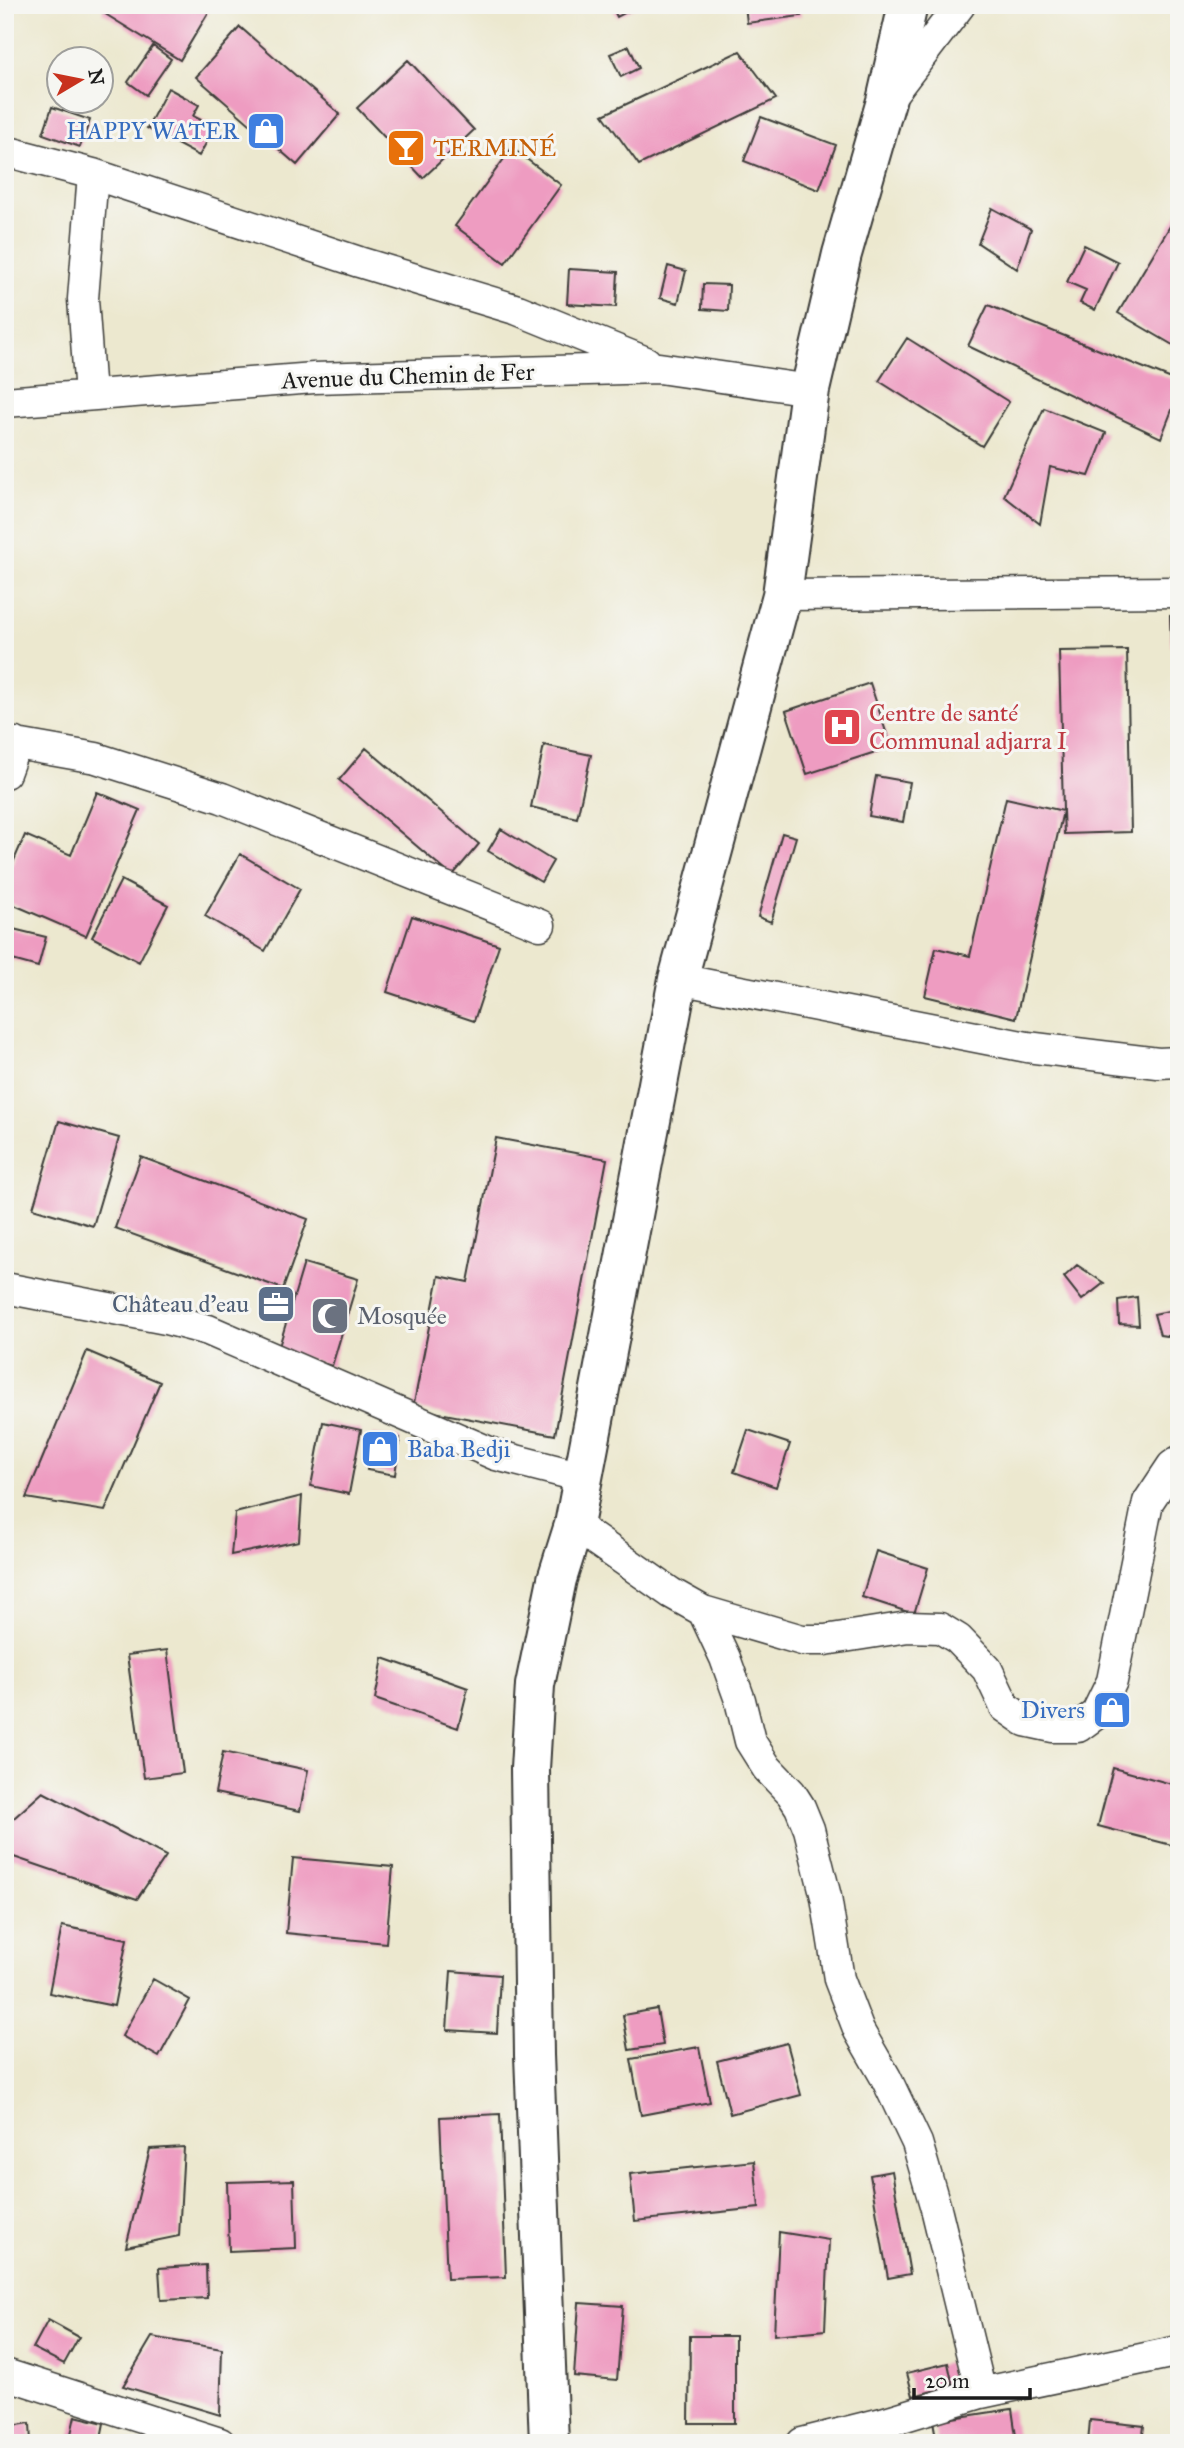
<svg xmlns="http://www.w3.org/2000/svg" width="1184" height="2448" viewBox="0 0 1184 2448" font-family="'IM FELL Great Primer',serif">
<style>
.building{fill:#ee9cc1}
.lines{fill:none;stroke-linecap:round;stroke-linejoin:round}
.street-casing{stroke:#3b3b37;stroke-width:33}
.primary-casing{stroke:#3b3b37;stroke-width:42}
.street{stroke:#fff;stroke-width:30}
.primary{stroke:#fff;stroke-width:38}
.labels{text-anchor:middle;stroke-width:6;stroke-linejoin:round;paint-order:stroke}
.shop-label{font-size:24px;fill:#366cbe;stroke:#f6f6f2;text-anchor:end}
.food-label{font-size:24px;fill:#c56008;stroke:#f6f6f2;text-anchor:start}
.street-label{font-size:24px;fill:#1c1c1c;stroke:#f6f6f2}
.health-label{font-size:24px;fill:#be3a42;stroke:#f6f6f2;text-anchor:start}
.service-label{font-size:24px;fill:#4e5e75;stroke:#f6f6f2;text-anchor:end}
.worship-label{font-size:24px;fill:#5b616d;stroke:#f6f6f2;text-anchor:start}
</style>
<rect width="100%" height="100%" fill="#f6f6f2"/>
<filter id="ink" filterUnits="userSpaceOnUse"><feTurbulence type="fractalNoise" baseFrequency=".0143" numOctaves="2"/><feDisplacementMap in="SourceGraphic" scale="14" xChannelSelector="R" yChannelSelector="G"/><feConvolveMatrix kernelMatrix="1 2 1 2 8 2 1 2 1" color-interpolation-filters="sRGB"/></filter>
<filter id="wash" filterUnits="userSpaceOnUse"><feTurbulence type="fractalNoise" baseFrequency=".00686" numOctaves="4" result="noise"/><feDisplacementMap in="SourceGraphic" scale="28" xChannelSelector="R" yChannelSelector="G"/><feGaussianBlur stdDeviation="1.57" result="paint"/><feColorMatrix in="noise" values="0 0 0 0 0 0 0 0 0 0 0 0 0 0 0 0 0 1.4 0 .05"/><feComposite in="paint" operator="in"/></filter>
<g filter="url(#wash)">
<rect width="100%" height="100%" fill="#ece8cf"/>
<g id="blocks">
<path class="building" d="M106 5H213L180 60 102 12Z
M611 5H640L617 17Z
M745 5H758V8L799 5 801 16 747 23Z
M240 27 340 114 297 165 196 77Z
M153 46 171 59 146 95 128 82Z
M629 46 639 68 621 77 610 54Z
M740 51 776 99 639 165 603 115Z
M408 60 474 130 423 178 357 108Z
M168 88 199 105 193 116 215 127 199 156 147 128Z
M52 107 90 120 80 147 43 134Z
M761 117 836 145 819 190 744 161Z
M512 148 561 185 505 263 455 226Z
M992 208 1031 229 1017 269 978 243Z
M1179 211V347L1178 348 1118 313Z
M1084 245 1118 262 1095 310 1080 303 1086 290 1067 282Z
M668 266 686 271 678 303 660 298Z
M569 269 618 272 616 307 567 304Z
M703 284 729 285 728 311 702 309Z
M988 305 1179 382V392L1161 438 968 346Z
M907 338 1009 402 982 446 879 381Z
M1044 408 1106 433 1089 476 1050 467 1040 524 1004 496Z
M1179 615V646L1171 647 1170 616Z
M1127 650 1131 832 1064 834 1063 811 1016 1018 925 996 936 948 970 956 1006 798 1063 811 1059 651Z
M870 683 891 747 807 774 786 711Z
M544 745 591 755 577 818 531 807Z
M366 748 479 844 452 876 339 780Z
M876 776 910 782 903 822 869 816Z
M97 792 140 810 86 936 5 901V881L25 835 71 855Z
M501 829 553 861 541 882 488 851Z
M782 833 796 837 771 922 758 917Z
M240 854 300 889 265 951 205 916Z
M121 880 168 905 139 962 92 937Z
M412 916 499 945 474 1021 387 992Z
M5 927 46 937 38 967 5 958Z
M59 1121 119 1138 93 1226 33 1208Z
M496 1138 607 1159 555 1435 413 1408 439 1276 468 1282Z
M141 1157 308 1219 283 1289 115 1228Z
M304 1263 358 1279 332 1366 278 1350Z
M1077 1265 1104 1283 1082 1300 1064 1277Z
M1137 1297 1139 1325 1119 1324 1118 1300Z
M1177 1309 1174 1337 1160 1335 1154 1314Z
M87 1351 160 1382 105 1511 26 1498Z
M323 1422 361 1430 349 1494 311 1486Z
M748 1430 790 1444 776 1487 734 1472Z
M373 1434 400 1438 395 1475 367 1470Z
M302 1496 299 1541 231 1555 235 1513Z
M876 1551 928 1568 914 1614 862 1597Z
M167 1650 183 1773 144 1778 127 1655Z
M383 1658 468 1688 458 1728 375 1699Z
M223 1752 308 1770 300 1811 215 1793Z
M1113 1768 1179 1786V1847L1098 1826Z
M43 1792 166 1856 137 1899 5 1854V1826Z
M293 1858 393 1867 386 1943 286 1933Z
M62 1926 127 1939 114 2006 49 1993Z
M451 1971 500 1975 497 2033 447 2030Z
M5 1972 14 1975 8 2003H5Z
M153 1979 190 2000 159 2057 122 2036Z
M657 2009 663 2045 629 2050 623 2015Z
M787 2043 801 2095 730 2114 717 2061Z
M699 2047 710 2102 641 2115 631 2059Z
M500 2114 506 2277 447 2279 440 2117Z
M184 2147 179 2236 126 2247 150 2149Z
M754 2161 759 2208 635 2221 630 2174Z
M892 2171 910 2274 888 2278 870 2175Z
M294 2180 296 2248 229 2251 227 2182Z
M779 2232 829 2240 825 2330 774 2335Z
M206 2265 207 2298 161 2300 159 2268Z
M579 2303 623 2306 617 2380 574 2376Z
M48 2320 79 2337 64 2364 33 2348Z
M690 2336H735V2423H689Z
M152 2337 222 2349 220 2415 123 2386Z
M948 2363 953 2386 913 2396 907 2373Z
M1012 2409 1017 2443H937L933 2421Z
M75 2416 104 2423 100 2443H69Z
M1090 2420 1144 2426 1142 2443H1088Z
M30 2423 31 2443H5V2427Z"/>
</g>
</g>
<g filter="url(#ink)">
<use href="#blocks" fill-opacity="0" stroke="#3b3b37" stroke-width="2"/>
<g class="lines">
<g class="street-casing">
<path id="street" d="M889 98 960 5
M5 151 93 174 359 262 518 310 646 362
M90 395 83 299 93 174
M5 402 314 378 659 368 810 390
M782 595 1179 592
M5 742 96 758 222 798 540 925
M5 773 16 743
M678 979 1027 1047 1158 1063 1179 1062
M5 1288 166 1319 208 1330 496 1455 582 1477
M574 1525 671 1593 703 1611 802 1640H825L908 1627 940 1628 958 1639 987 1669 1005 1707 1025 1721 1053 1727H1078L1096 1714 1112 1681 1148 1502 1172 1466 1179 1461
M703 1611 725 1658 740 1700 750 1741 767 1768 791 1793 800 1807 809 1829 826 1897 839 1979 859 2031 886 2078 917 2143 937 2212 981 2393
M5 2374 220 2443
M802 2443 882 2423 981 2393 1179 2351"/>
</g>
<g class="primary-casing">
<path id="primary" d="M549 2443 534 2055 530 1769 535 1685 557 1579 574 1525 678 979 782 595 810 390 842 254 886 101 908 5"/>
</g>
<use href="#street" class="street"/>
<use href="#primary" class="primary"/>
</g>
</g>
<defs>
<g id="shop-square" transform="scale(2.0125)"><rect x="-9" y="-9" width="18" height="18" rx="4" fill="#3f7fe0" stroke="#f6f6f2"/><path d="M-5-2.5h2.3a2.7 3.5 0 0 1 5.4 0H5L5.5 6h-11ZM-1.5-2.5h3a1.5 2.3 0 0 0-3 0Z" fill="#fff"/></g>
<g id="bar-square" transform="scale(2.0125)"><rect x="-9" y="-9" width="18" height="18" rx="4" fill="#e8710a" stroke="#f6f6f2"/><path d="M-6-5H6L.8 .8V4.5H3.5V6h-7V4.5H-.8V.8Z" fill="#fff"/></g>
<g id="hospital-square" transform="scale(2.0125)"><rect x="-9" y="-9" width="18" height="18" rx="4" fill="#e0444e" stroke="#f6f6f2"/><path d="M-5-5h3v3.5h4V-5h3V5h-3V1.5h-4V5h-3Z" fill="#fff"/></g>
<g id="office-square" transform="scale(2.0125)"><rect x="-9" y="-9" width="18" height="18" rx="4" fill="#5c6f8a" stroke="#f6f6f2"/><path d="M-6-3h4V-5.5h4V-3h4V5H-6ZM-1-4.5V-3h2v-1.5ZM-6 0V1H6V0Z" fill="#fff"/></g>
<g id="mosque-square" transform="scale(2.0125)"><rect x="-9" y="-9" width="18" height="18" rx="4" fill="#6b7280" stroke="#f6f6f2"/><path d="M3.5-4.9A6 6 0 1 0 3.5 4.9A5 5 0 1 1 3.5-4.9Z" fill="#fff"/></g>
</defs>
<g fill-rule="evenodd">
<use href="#shop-square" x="266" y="131"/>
<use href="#bar-square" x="406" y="148"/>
<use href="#hospital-square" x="842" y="727"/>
<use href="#office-square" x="276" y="1304"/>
<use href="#mosque-square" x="330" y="1316"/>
<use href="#shop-square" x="380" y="1449"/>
<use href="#shop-square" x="1112" y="1710"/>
</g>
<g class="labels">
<g class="shop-label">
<text x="239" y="139">HAPPY WATER</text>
<text x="407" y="1457" text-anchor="start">Baba Bedji</text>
<text x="1085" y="1718">Divers</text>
</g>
<g class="food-label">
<text x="433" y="156">TERMINÉ</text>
</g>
<g class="street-label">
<text transform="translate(408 376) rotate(-2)" y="8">Avenue du Chemin de Fer</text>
</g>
<g class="health-label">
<text x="869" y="721">Centre de santé<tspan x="869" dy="28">Communal adjarra I</tspan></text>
</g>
<g class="service-label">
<text x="249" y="1312">Château d'eau</text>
</g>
<g class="worship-label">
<text x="357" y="1324">Mosquée</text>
</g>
</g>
<rect width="1184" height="2448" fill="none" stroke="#f6f6f2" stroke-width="28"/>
<g transform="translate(80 80) rotate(80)"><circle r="33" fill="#f6f6f2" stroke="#9f9f9c" stroke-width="2"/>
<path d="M0-5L12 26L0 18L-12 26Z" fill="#c8321e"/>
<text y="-10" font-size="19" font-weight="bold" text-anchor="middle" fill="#1c1c1c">N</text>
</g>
<path d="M914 2388v10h116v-10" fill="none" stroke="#1c1c1c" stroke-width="3.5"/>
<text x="925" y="2388" font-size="21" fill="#1c1c1c" stroke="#f6f6f2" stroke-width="5" paint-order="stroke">20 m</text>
</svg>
